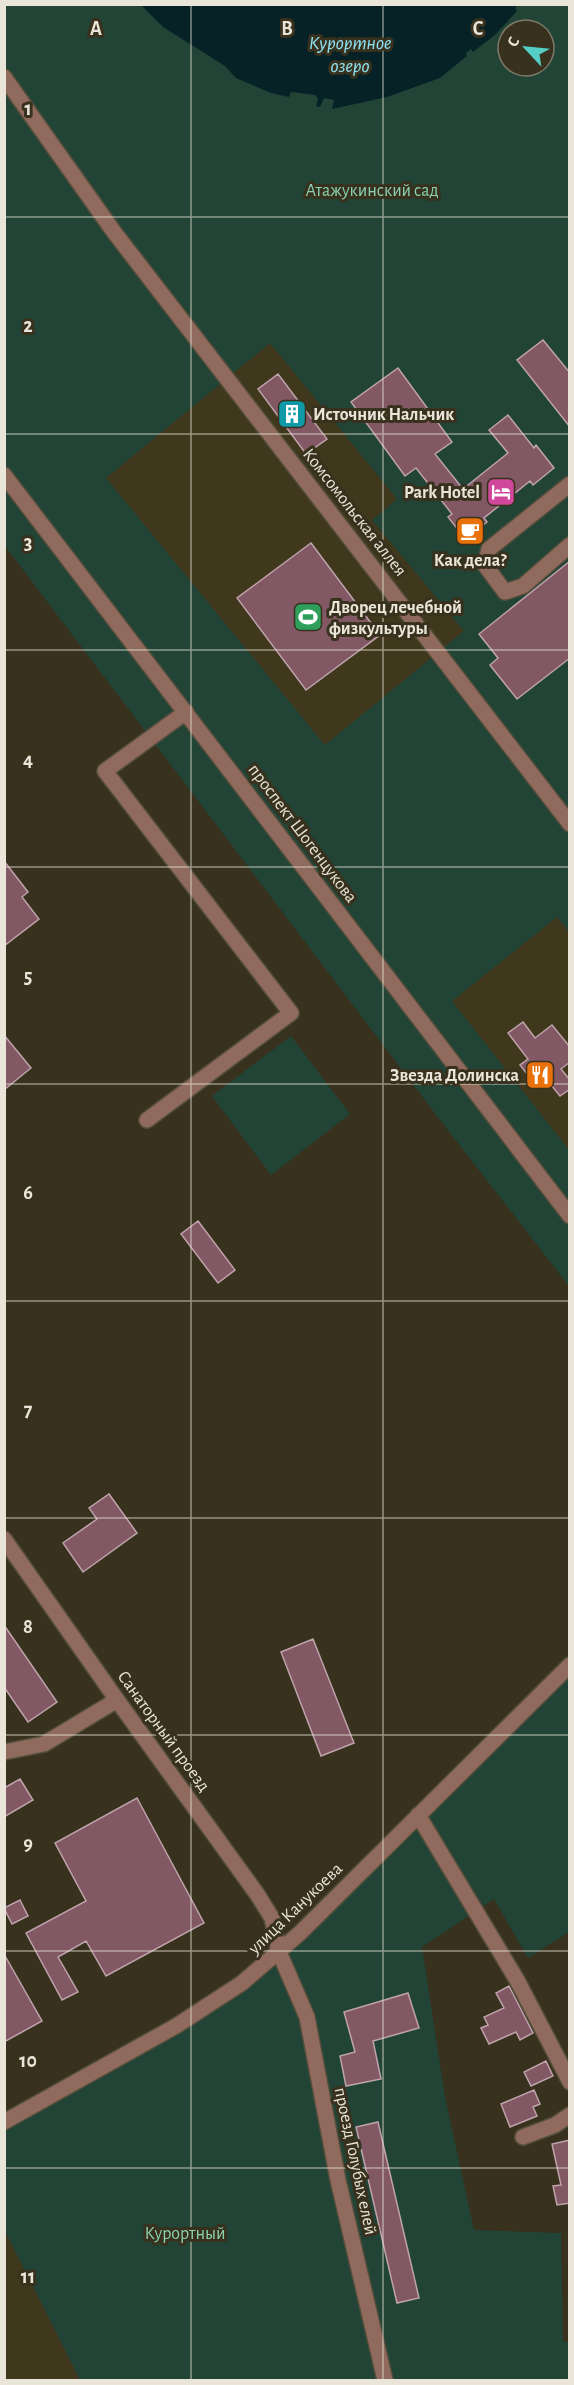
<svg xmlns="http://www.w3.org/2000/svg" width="574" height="2385" viewBox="0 0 574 2385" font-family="'Alegreya Sans',sans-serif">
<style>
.built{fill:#40381c}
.green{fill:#224436;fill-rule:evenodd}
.water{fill:#062227}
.building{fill:#825865;stroke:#bfa3ab;stroke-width:1.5}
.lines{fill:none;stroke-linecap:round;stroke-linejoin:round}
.minor-casing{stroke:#534e3b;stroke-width:18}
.minor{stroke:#906b5d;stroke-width:15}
.grid{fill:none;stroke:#e9e5d8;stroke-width:1.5;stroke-opacity:0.55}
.labels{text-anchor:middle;stroke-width:6;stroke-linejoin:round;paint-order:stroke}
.park-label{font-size:18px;fill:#89d3b3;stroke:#37311d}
.poi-label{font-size:18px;font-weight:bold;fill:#e9e5d8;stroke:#37311d;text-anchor:start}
.street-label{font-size:18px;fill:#e9e5d8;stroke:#37311d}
.water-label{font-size:20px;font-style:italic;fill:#8de4f7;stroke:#37311d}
.grid-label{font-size:20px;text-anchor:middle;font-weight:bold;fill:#e9e5d8;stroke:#37311d;stroke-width:6;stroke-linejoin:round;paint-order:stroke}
</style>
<rect width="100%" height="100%" fill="#37311d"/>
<path class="built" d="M270 343 397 499 372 520 464 631 325 746 106 478Z
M557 917 569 932V1150L452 1001Z
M5 2231 80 2380H5Z"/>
<path class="green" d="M5 5H569V932L557 917 452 1001 569 1150V1286L440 1120 5 546ZM508 30H544V66H508ZM270 343 397 499 372 520 464 631 325 745 106 478Z
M291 1036 350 1114 271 1175 212 1096Z
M569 1665V1932L528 1958 494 1899 422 1947 445 2097 474 2230 561 2233 563 2341 569 2343V2380H80L5 2231V2122L242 1983Z"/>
<path class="water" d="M141 5H518L515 8 517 11 496 34 473 52 471 49 466 53 467 56 440 78 387 97 332 109 334 100 324 98 320 107 316 106 318 98 315 95 291 92 289 97 271 93 236 78 225 66 163 27Z"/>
<path class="building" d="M543 340 570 373V427L517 360Z
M398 368 452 442 435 454 463 489 508 453 489 430 508 415 534 448 536 445 554 468 533 485 530 481 484 518 487 522 466 540 448 517 452 514 416 468 405 476 351 402Z
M278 374 327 439 306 454 258 389Z
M311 543 380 635 306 690 237 598Z
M570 561V658L517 699 490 665 498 658 479 634Z
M4 861 28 892 22 897 39 919 4 946Z
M523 1022 535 1038 552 1025 570 1047V1062L561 1069 570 1080V1089L560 1096 544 1076 534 1083 520 1065 528 1059 508 1033Z
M4 1035 31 1068 4 1090Z
M198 1221 235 1270 218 1283 181 1234Z
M109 1494 137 1533 83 1572 63 1543 97 1519 89 1508Z
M4 1625 57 1702 28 1722 4 1687Z
M313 1639 354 1743 321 1756 281 1652Z
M20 1779 33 1800 4 1817V1788Z
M137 1798 204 1923 106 1976 86 1941 58 1957 78 1992 62 2000 26 1933 86 1901 55 1843Z
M20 1900 28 1916 12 1924 4 1908Z
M4 1954 42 2021 4 2042Z
M509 1986 533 2033 520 2040 516 2032 489 2044 481 2028 488 2025 484 2017 504 2008 496 1993Z
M408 1993 419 2028 373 2041 381 2079 346 2086 340 2056 355 2052 344 2012Z
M546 2061 553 2076 531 2086 524 2072Z
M534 2090 540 2104 533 2107 537 2116 510 2127 501 2104Z
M378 2122 419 2298 397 2303 356 2127Z
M570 2140V2203L557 2205 553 2186 561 2185 552 2144Z"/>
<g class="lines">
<g class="minor-casing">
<path id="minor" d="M4 77 114 232 570 824
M4 475 570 1216
M570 484 489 549 485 565 505 592 523 586 570 545
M147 1120 291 1013 105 771 186 712
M4 1539 117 1700 257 1894 272 1918 279 1952 307 2017 338 2180 385 2380
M4 1752 44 1744 117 1700
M418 1815 517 1980 570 2082
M4 2122 176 2026 242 1983 300 1933 570 1665
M523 2137 555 2125 570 2115"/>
</g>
<use href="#minor" class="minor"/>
</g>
<path class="grid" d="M191 4V2380M383 4V2380M4 217H570M4 434H570M4 650H570M4 867H570M4 1084H570M4 1301H570M4 1518H570M4 1735H570M4 1951H570M4 2168H570"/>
<defs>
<g id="building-square" transform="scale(1.5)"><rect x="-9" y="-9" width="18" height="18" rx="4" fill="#0f9aa8" stroke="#37311d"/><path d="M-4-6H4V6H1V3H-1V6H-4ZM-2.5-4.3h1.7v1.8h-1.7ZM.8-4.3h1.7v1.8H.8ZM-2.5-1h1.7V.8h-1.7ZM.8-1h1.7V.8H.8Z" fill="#fff"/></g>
<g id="hotel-square" transform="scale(1.5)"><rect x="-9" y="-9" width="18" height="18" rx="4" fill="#d1479c" stroke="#37311d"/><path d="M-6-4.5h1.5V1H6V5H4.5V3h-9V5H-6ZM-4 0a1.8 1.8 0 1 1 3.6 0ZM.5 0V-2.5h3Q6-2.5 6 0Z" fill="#fff"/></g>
<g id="cafe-square" transform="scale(1.5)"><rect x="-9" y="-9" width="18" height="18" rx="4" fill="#e8710a" stroke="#37311d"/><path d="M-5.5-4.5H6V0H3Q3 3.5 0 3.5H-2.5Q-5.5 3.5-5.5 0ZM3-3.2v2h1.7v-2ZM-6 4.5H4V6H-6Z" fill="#fff"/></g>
<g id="stadium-square" transform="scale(1.5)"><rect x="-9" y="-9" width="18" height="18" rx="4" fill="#2e9e5b" stroke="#37311d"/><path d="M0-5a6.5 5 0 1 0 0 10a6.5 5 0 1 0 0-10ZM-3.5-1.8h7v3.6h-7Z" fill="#fff"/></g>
<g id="restaurant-square" transform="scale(1.5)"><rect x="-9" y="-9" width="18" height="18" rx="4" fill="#e8710a" stroke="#37311d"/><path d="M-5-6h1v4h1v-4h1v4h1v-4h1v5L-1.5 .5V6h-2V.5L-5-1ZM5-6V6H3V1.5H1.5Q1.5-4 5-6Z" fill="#fff"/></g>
</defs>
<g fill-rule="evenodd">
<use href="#building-square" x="292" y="414"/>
<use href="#hotel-square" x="501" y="492"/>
<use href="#cafe-square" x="470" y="531"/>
<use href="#stadium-square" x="308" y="617"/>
<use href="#restaurant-square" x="540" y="1075"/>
</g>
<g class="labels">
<g class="park-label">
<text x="372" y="196">Атажукинский сад</text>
<text x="185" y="2239">Курортный</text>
</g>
<g class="poi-label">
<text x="313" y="420">Источник Нальчик</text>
<text x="480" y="498" text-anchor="end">Park Hotel</text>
<text x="470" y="566" text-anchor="middle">Как дела?</text>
<text x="329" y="613">Дворец лечебной<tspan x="329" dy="21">физкультуры</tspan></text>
<text x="519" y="1081" text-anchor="end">Звезда Долинска</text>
</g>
<g class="street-label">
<text transform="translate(355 512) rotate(52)" y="6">Комсомольская аллея</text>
<text transform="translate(303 833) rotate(53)" y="6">проспект Шогенцукова</text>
<text transform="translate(164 1731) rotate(54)" y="6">Санаторный проезд</text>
<text transform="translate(295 1908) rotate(-44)" y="6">улица Канукоева</text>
<text transform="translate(356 2161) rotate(78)" y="6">проезд Голубых елей</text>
</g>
<g class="water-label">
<text x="350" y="49">Курортное<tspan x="350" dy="23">озеро</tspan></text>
</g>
</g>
<g class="grid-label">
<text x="96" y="35">A</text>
<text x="287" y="35">B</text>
<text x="478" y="35">C</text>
<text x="28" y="115">1</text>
<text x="28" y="332">2</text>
<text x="28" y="549">3</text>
<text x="28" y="766">4</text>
<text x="28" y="983">5</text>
<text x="28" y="1199">6</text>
<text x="28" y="1416">7</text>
<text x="28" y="1633">8</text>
<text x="28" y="1850">9</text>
<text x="28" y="2067">10</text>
<text x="28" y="2283">11</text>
</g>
<rect width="574" height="2385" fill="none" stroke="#e9e5d8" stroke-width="12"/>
<g transform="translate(526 48) rotate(296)"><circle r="28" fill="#37311d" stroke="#7e7968" stroke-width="1.5"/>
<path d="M0-4.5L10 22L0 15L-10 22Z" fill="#55cec6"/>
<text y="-9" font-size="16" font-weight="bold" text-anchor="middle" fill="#e9e5d8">С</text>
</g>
</svg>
